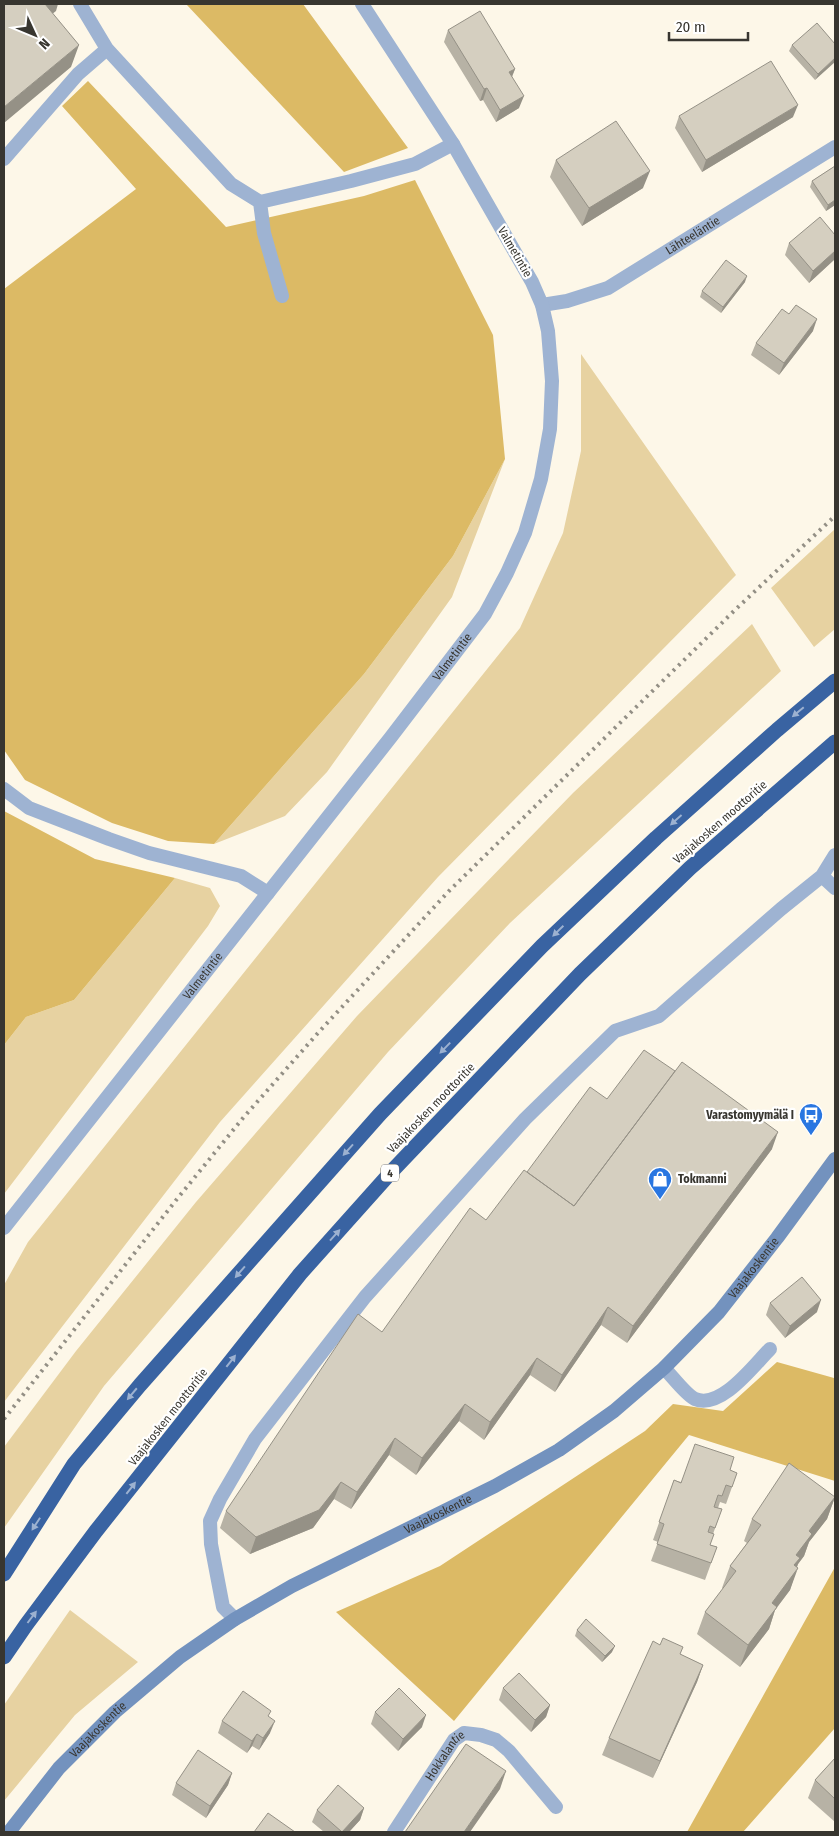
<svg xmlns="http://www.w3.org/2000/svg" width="839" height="1836" viewBox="0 0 839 1836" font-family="'Fira Sans Condensed',sans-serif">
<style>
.green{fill:#e7d2a1}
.forest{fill:#dcba65}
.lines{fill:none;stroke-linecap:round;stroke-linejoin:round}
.service{stroke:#9eb3d2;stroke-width:14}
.minor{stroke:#9eb3d2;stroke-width:14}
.tertiary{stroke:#9eb3d2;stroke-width:14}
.secondary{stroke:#7392be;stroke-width:14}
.motorway{stroke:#3963a2;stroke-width:15}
.rail{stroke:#938f85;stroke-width:4;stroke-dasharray:2.5 5;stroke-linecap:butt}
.wall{fill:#b7b2a5}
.shaded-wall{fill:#959186}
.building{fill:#d5cfc0;stroke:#959186}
.oneway{fill:#9cb1d0}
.labels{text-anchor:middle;stroke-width:4.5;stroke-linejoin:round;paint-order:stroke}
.shield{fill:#fff;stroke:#74726e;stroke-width:1}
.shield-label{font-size:11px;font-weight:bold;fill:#383630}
.street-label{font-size:12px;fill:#383630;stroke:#fff}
.poi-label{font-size:12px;font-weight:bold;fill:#383630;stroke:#fff;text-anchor:end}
</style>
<rect width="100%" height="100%" fill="#fdf7e8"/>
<path class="green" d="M581 354 736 575 438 877 220 1122 4 1402V1285L28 1242 520 628 563 533 581 451Z
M505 459 452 597 327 772 285 816 214 844 364 674 453 556Z
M835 529V629L814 647 771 588Z
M752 624 781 671 510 923 388 1052 104 1386 4 1528V1447L76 1351 196 1202 357 1016 573 793Z
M175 878 210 888 220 906 208 926 4 1194V1045L26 1017 74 1000Z
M70 1610 138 1662 75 1715 4 1801V1705Z"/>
<path class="forest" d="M186 4H303L408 148 344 172Z
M88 81 226 227 364 196 415 180 493 335 505 459 453 556 364 674 214 844 168 841 112 823 25 780 4 750V289L136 189 62 106Z
M4 811 95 859 175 878 74 1000 26 1017 4 1045Z
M777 1362 834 1378 835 1377V1481L689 1435 454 1721 336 1612 440 1566 645 1431 673 1404 723 1411Z
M835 1567V1728L743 1832H687Z"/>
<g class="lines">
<path class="service" d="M80 4 107 49 231 184 260 202 351 181 415 164 453 144
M4 159 78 74 107 49
M260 202 264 233 282 296
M4 789 29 808 109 839 149 853 241 876 268 893
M822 876 835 855
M664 1368C672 1376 686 1395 695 1399 721 1410 754 1365 770 1349
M235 1619 223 1607 211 1544 210 1521 220 1499 255 1439 365 1297 525 1119 615 1031 659 1016 781 909 822 876 835 888"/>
<g class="minor">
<path id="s1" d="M542 305 567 301 608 288 835 147"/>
<path id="s2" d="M394 1832 454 1740 464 1733 481 1735 496 1740 509 1751 556 1807"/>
</g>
<path class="tertiary" id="s3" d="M4 1228 391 737 485 614 507 573 525 533 541 479 550 429 552 381 548 331 542 305 532 282 453 144 362 4"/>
<path class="secondary" id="s4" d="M9 1832 59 1768 115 1712 180 1657 235 1619 292 1586 495 1486 559 1450 614 1411 664 1368 719 1312 777 1238 835 1159"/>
<path class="motorway" d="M4 1574 74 1464 140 1385 380 1114 542 946 656 838 777 730 835 681
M4 1657 26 1625 96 1531 300 1274 393 1170 580 974 690 868 835 742"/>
<path class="rail" d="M4 1419 177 1199 243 1118 318 1033 449 891 736 609 835 516"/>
</g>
<path class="wall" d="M448 30 515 69 512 77 519 108 496 122 483 100 480 101 444 42Z
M835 44 815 80 789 51 792 45Z
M679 116 793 117 702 172 675 128Z
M556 160 643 188 582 226 550 177Z
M835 166V205L826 211 810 187 812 181Z
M835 235V259L809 283 785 255 789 243Z
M745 282 721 313 700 297 702 291Z
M813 331 779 375 751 355 756 343Z
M607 1099 772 1149 627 1343 601 1325 555 1392 530 1375 484 1440 459 1421 416 1475 389 1455 351 1509 334 1499 313 1528 250 1554 220 1528 226 1511 382 1332 486 1220 527 1172Z
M770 1303 817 1312 785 1338 766 1315Z
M730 1470 737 1473 726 1504 720 1502 718 1508 722 1509 713 1534 710 1545 717 1547 705 1580 651 1561 658 1542 653 1540 674 1480 681 1482Z
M835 1497 827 1519 809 1542 804 1556 798 1564 790 1590 775 1610 769 1629 740 1667 697 1634 705 1612 723 1589 722 1588 730 1566 747 1543 744 1541 752 1519Z
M577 1630 612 1652 602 1662 575 1636Z
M680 1654 703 1665 697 1682 653 1778 602 1755 609 1738Z
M503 1688 550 1705 546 1717 531 1732 499 1700Z
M375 1712 422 1727 398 1751 371 1724Z
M269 1717 270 1733 259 1750 252 1746 247 1753 218 1733 222 1721Z
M835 1758V1822L808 1798 815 1780Z
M232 1773 228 1785 206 1818 172 1795 176 1783Z
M364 1808 360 1820 349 1832H324L312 1822 317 1810Z"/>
<path class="shaded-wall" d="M46 4H58L56 11 37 26Z
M79 45 71 67 4 123V107Z
M835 58V62L815 80 818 74Z
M515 69 510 81 509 72Z
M487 88 483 100 480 101 484 89Z
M524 96 519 108 496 122 500 110Z
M798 105 793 117 702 172 706 160Z
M650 171 643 188 582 226 589 208Z
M835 200V205L826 211 828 205Z
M835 251V259L809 283 813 271Z
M747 276 745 282 721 313 723 307Z
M817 319 813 331 779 375 784 363Z
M778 1132 772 1149 627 1343 633 1326Z
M821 1300 817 1312 785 1338 790 1326Z
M608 1307 601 1325 555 1392 562 1375Z
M537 1358 530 1375 484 1440 490 1422Z
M465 1404 459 1421 416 1475 422 1458Z
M395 1438 389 1455 351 1509 357 1492Z
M341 1482 334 1499 313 1528 250 1554 256 1537Z
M835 1497 827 1519 809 1542 804 1556 798 1564 794 1574 798 1568 790 1590 775 1610 769 1629 740 1667 748 1645 809 1531Z
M615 1646 612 1652 602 1662 605 1656Z
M703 1665 697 1682 653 1778 660 1761Z
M550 1705 546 1717 531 1732 535 1720Z
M426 1715 422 1727 398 1751 403 1739Z
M275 1721 270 1733 259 1750 263 1738Z
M257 1734 252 1746 247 1753 252 1741Z
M506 1771 500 1789 470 1832H464Z
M232 1773 228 1785 206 1818 210 1806Z
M364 1808 360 1820 349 1832H342Z"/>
<path class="building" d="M4 4H46H45L79 45 4 107Z
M480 11 515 69 509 72 524 96 500 110 487 88 484 89 448 30Z
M817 23 835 44V58L818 74 792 45Z
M771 61 798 105 706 160 679 116Z
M616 121 650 171 589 208 556 160Z
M835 166V200L828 205 812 181Z
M820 217 835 235V251L813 271 789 243Z
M726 260 747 276 723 307 702 291Z
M796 305 817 319 784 363 756 343 782 309 789 314Z
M644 1050 675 1071 574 1206 527 1172 590 1087 607 1099Z
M682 1062 778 1132 633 1326 608 1307 562 1375 537 1358 490 1422 465 1404 422 1458 395 1438 357 1492 341 1482 319 1510 256 1537 226 1511 358 1314 382 1332 470 1208 486 1220 524 1170 574 1206Z
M802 1277 821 1300 790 1326 770 1303Z
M695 1444 734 1457 730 1470 737 1473 732 1487 726 1485 722 1496 718 1495 714 1507 722 1509 715 1528 710 1526 708 1532 714 1534 710 1545 717 1547 711 1563 657 1544 664 1524 659 1522 674 1480 681 1483Z
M789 1463 835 1497 809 1531 812 1534 796 1555 800 1558 794 1565 798 1568 772 1603 777 1607 748 1645 705 1612 736 1571 730 1566 761 1525 752 1519Z
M586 1619 615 1646 605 1656 577 1630Z
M663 1638 683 1647 680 1654 703 1665 660 1761 609 1738 653 1641 660 1645Z
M519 1673 550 1705 535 1720 503 1688Z
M399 1688 426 1715 403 1739 375 1712Z
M243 1691 271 1711 268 1716 275 1721 263 1738 257 1734 252 1741 222 1721Z
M466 1744 506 1771 464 1832H405Z
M198 1750 232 1773 210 1806 176 1783Z
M835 1758V1799L815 1780Z
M338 1785 364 1808 342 1832 317 1810Z
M268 1813 295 1832H254Z"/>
<defs><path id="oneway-solid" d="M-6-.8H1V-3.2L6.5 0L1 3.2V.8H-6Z" transform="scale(1.25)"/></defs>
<g class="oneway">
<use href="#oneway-solid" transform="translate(798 712) rotate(140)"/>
<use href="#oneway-solid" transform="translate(676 820) rotate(138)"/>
<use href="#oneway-solid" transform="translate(558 931) rotate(136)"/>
<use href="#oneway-solid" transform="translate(445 1048) rotate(134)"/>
<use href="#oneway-solid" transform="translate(348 1150) rotate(132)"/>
<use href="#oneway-solid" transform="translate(335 1235) rotate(-48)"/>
<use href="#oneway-solid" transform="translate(240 1272) rotate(131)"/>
<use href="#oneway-solid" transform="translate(231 1361) rotate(-52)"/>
<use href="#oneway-solid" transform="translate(132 1394) rotate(130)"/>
<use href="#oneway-solid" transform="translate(131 1488) rotate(-52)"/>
<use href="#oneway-solid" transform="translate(36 1524) rotate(123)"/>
<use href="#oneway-solid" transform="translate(32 1617) rotate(-53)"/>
</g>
<defs>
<g id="bus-pin" transform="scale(1.25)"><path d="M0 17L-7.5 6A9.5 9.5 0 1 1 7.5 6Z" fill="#2976e1" stroke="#fff"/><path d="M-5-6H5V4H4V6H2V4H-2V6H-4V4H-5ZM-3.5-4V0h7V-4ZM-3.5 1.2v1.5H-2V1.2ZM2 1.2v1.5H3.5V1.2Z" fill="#fff"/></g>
<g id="shop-pin" transform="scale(1.25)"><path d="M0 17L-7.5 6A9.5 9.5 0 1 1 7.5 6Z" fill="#2976e1" stroke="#fff"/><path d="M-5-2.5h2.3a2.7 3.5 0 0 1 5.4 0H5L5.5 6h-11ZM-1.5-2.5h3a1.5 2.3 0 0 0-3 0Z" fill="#fff"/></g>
</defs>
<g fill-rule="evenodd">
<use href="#bus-pin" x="811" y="1115"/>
<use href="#shop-pin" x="660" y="1179"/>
</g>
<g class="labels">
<rect class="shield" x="381" y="1164.5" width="18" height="17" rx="4"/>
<g class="shield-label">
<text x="390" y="1177">4</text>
</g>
<g class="street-label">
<text dy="4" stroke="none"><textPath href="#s1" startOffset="168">Lähteeläntie</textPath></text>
<text transform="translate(515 252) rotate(60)" y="4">Valmetintie</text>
<text dy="4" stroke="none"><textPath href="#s3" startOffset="726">Valmetintie</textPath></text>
<text transform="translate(720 822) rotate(-41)" y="4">Vaajakosken moottoritie</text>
<text dy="4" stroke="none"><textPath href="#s3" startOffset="321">Valmetintie</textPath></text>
<text transform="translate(431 1108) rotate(-46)" y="4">Vaajakosken moottoritie</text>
<text dy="4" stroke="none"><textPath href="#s4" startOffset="946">Vaajakoskentie</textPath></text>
<text transform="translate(168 1417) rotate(-52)" y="4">Vaajakosken moottoritie</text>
<text dy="4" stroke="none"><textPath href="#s4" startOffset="541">Vaajakoskentie</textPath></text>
<text dy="4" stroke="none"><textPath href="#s4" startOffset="136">Vaajakoskentie</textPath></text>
<text dy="4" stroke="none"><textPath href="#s2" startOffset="92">Hokkalantie</textPath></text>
</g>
<g class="poi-label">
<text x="794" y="1119">Varastomyymälä I</text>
<text x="678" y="1183" text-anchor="start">Tokmanni</text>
</g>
</g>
<rect width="839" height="1836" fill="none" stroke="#383630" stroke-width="10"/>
<g transform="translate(35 35) rotate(134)" stroke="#ffffff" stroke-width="4" paint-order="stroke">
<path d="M0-4L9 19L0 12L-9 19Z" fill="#383630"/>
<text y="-8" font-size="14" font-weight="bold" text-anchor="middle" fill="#383630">N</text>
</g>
<path d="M669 32v8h79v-8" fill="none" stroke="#383630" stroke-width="2.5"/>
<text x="676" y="32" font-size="15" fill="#383630" stroke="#ffffff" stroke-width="4" paint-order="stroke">20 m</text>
</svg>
